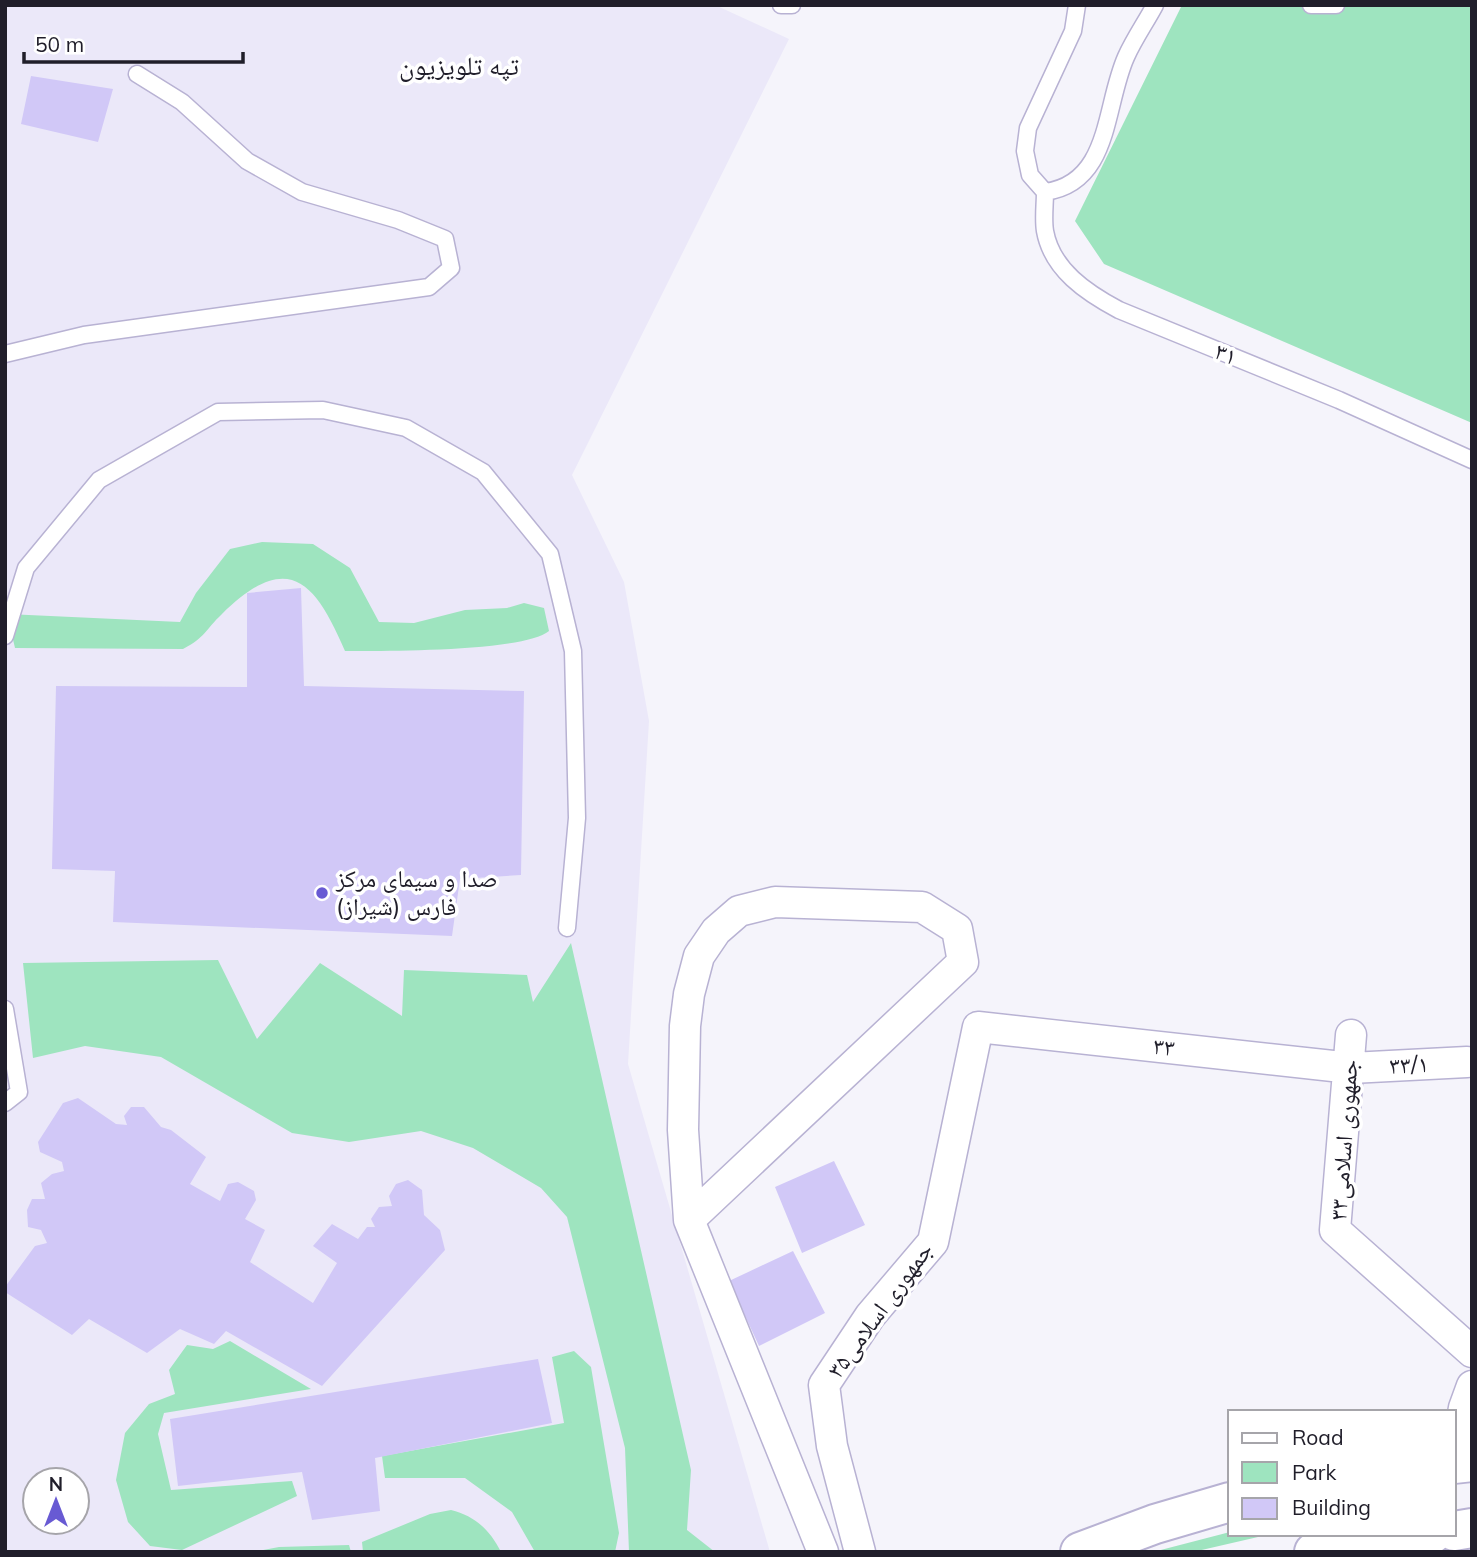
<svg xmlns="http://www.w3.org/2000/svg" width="1477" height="1557" viewBox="0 0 1477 1557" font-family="Mulish,'Noto Naskh Arabic',sans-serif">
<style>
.built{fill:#ebe8f9;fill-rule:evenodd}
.green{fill:#9ee4bf}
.building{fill:#d1c8f7}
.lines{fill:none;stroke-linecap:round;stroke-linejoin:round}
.service-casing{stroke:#b8b2d3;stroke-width:19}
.minor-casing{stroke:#b8b2d3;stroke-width:33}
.primary-casing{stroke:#b8b2d3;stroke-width:42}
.service{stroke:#fff;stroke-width:16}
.minor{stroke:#fff;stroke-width:30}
.primary{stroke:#fff;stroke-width:38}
.poi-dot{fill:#685ad3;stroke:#fff;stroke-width:2.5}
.labels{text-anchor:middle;stroke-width:7;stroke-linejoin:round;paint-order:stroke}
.street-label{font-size:24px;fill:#201e2a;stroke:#fff}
.poi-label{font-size:24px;fill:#201e2a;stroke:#fff;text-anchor:start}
.neighbourhood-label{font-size:26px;fill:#201e2a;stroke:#fff}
</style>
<rect width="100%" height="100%" fill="#f5f4fb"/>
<path class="built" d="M5 5H715L789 39 572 475 624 582 649 721 628 1064 770 1552H5ZM35 1480H77V1522H35Z"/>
<path class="green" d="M1182 5H1472V423L1104 264 1075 221Z
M262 542 313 544 350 568 379 622 414 623 465 610 507 608 524 603 544 608 549 631C523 652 384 651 345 651 315 581 288 549 222 614 205 630 206 637 183 649L15 648 7 614 180 622 196 593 230 549Z
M571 943 691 1470 687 1530 715 1552H629L625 1448 567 1217 541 1188 473 1148 421 1131 349 1142 292 1133 161 1057 85 1046 33 1058 23 963 218 960 257 1039 320 963 402 1016 404 970 527 975 533 1002Z
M230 1341 311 1389 164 1413 158 1434 171 1490 292 1481 297 1496 182 1550 150 1546 128 1522 116 1480 125 1433 149 1404 175 1394 169 1370 187 1345 213 1349Z
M574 1351 591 1367 619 1533 615 1552H535L512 1512 465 1478H385L382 1456 564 1423 552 1357Z
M451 1510C475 1516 490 1530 501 1552H363L362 1542 430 1514Z
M1230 1532 1271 1534 1193 1552H1153Z
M349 1545 351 1552H253L279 1547Z"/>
<path class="building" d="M31 76 113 89 98 142 21 124Z
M301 588 304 686 524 691 521 875 460 879 452 936 113 922 115 871 52 869 56 686 247 687V593Z
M78 1098 116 1124 127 1125 124 1116 131 1107H144L161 1127 171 1130 206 1157 190 1184 220 1201 228 1184 238 1182 254 1191 256 1200 245 1219 265 1230 250 1262 313 1303 337 1263 313 1246 332 1224 358 1239 367 1227H375L371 1219 379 1207 392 1206 389 1196 396 1184 408 1180 422 1190 424 1215 440 1230 445 1250 322 1386 226 1331 214 1344 180 1329 147 1353 89 1319 72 1335 5 1292V1287L35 1246 47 1243 41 1230 28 1227 27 1210 32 1199H45L41 1183 52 1174 64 1171 62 1162 40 1152 38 1142 63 1103Z
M834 1161 865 1225 802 1253 775 1187Z
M793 1251 825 1313 759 1346 729 1281Z
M538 1359 552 1423 375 1458 380 1511 312 1520 302 1472 178 1486 170 1419Z"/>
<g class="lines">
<g class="service-casing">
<path id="service" d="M781 5H792
M1077 5 1073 31 1028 128 1025 151 1030 175 1045 192C1111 183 1104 106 1126 57 1134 39 1146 22 1155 5
M1311 5H1336
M1045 192C1045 204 1043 219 1045 231 1052 270 1087 293 1119 310L1339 400 1472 460
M5 354 84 335 429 287 451 268 445 239 398 220 302 192 247 161 182 102 137 74
M5 636 26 568 99 480 218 412 323 410 406 428 483 472 550 554 573 651 577 818 567 928
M5 1009 19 1092 5 1103"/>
</g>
<g class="minor-casing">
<path id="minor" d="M1351 1035 1335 1230 1472 1352
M689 1220 963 962 957 929 922 907 775 902 739 911 716 931 699 956 689 994 685 1026 683 1130 689 1220 823 1552
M1454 1463 1464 1408 1472 1386
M860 1552 832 1446 824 1385 870 1316 933 1242 978 1027 1351 1068 1467 1062"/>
</g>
<g class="primary-casing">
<path id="primary" d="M1454 1464 1472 1462
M1454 1531 1472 1528
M1080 1552 1155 1524 1230 1502
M1314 1552 1432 1534"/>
</g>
<use href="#service" class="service"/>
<use href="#minor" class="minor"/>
<use href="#primary" class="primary"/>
</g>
<circle class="poi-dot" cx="322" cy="893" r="7"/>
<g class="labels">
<g class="street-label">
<text transform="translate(1226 354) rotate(22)" y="8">۳۱</text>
<text transform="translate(1164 1047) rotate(6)" y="8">۳۳</text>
<text transform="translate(1409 1065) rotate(-3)" y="8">۳۳/۱</text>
<text transform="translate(1344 1140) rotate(-86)" y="8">جمهوری اسلامی۳۳</text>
<text transform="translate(880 1310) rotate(-54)" y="8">جمهوری اسلامی۳۵</text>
</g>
<g class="poi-label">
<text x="336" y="887">صدا و سیمای مرکز<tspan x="336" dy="28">فارس (شیراز)</tspan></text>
</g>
<g class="neighbourhood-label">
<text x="459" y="75">تپه تلویزیون</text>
</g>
</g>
<rect width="1477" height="1557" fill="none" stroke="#201e2a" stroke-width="14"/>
<rect x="1228" y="1410" width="228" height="126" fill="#ffffff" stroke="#a6a5aa" stroke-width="2"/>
<rect x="1242" y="1433" width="35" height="10" fill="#ffffff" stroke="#a6a5aa" stroke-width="2"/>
<text x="1292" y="1445" font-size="21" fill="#201e2a">Road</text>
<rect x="1242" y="1462" width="35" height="21" fill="#9ee4bf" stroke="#a6a5aa" stroke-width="2"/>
<text x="1292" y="1480" font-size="21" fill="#201e2a">Park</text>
<rect x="1242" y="1498" width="35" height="21" fill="#d1c8f7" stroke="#a6a5aa" stroke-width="2"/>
<text x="1292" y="1515" font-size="21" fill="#201e2a">Building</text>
<g transform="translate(56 1501)"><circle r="33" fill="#ffffff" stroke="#a6a5aa" stroke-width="2"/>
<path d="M0-5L12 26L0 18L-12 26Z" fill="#685ad3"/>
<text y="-10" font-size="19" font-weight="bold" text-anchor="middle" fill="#201e2a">N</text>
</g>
<path d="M24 52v10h219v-10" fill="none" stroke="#201e2a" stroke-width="3.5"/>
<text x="35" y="52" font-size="21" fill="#201e2a" stroke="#ffffff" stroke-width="5" paint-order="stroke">50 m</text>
</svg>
